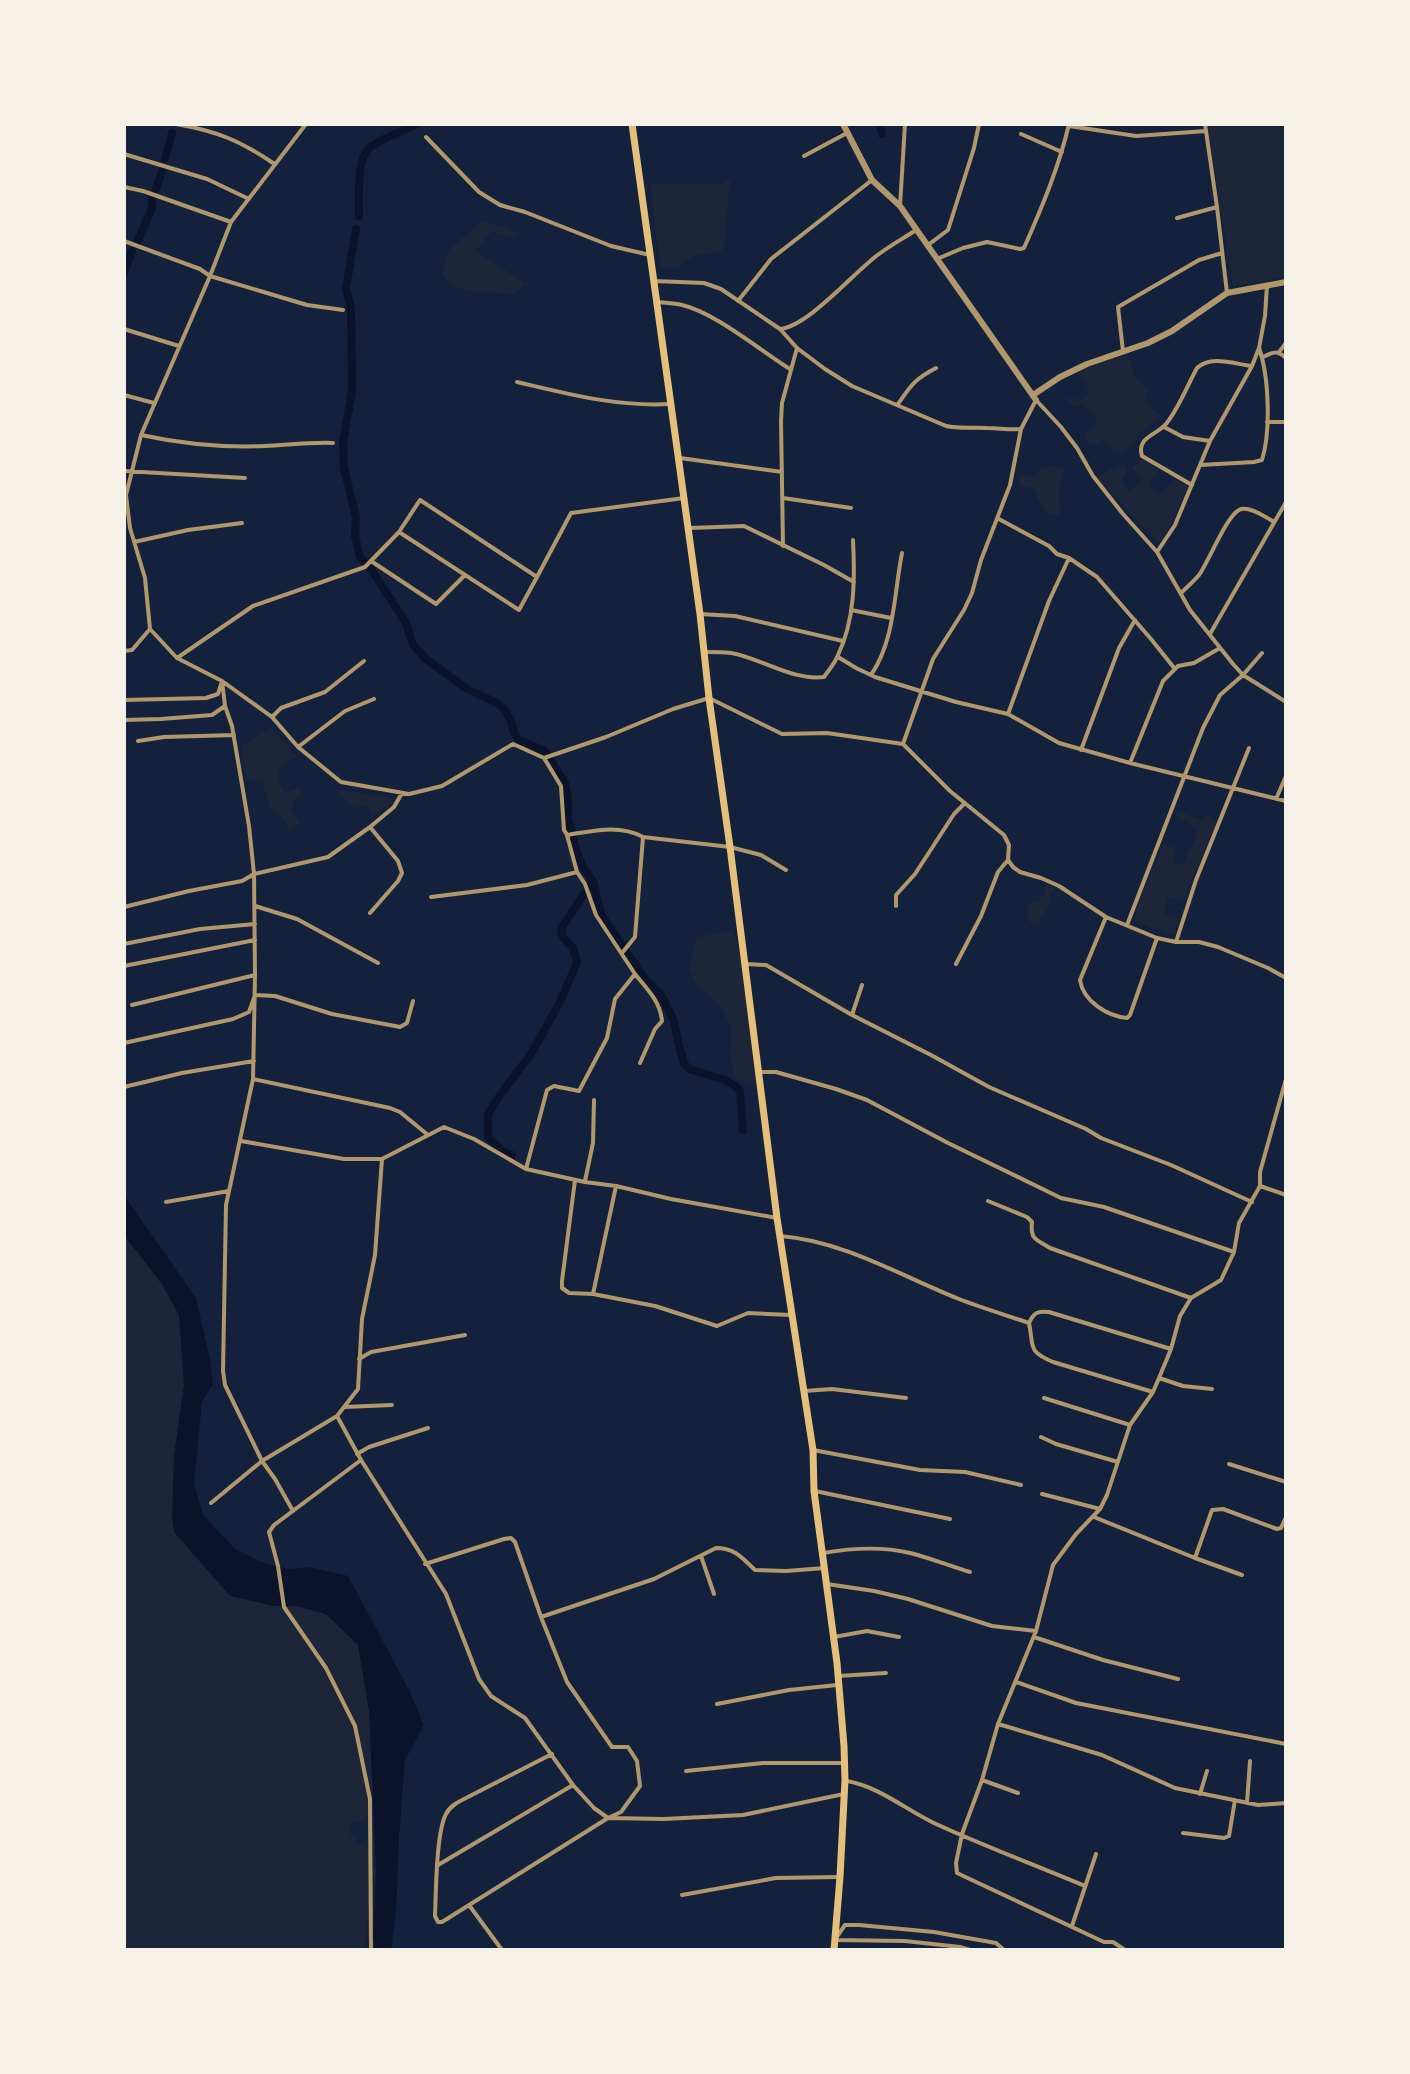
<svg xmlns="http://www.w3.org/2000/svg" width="1410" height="2074" viewBox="0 0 1410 2074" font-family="'Archivo Narrow',sans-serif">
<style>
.green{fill:#1d2539}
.water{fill:#0b132b}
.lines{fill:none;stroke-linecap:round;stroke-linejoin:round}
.canal{stroke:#0b132b;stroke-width:8}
.minor{stroke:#b1986c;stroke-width:4}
.tertiary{stroke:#b1986c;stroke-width:6}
.trunk{stroke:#e5c07b;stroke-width:7}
</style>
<rect width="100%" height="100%" fill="#14213d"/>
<path class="green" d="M1207 124H1286V277L1233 286Z
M730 180 725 242 721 252 693 256 676 269 660 266 650 184H722Z
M481 221 501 226 522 234 513 238 492 231 476 251 525 283 515 294 467 291 451 284 442 274 449 250Z
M1116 356 1129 357 1135 377 1148 389C1144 409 1152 407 1162 417L1145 428 1134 444 1123 452 1114 451 1107 441 1102 440 1094 445 1087 443 1084 434 1095 425 1096 416 1082 405 1073 407 1067 398 1082 400 1088 396 1087 385 1076 372Z
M1142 459 1158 471 1149 485 1160 495 1174 479 1188 486 1168 531 1158 543 1097 477 1123 463 1128 472 1122 479 1129 491 1144 479 1132 468Z
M1052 466 1065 470 1058 494 1060 512 1058 515 1045 512 1033 488 1020 486 1019 473 1033 476 1038 474 1041 468Z
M270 728 297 756 279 769V781L285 793 298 788 302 794 295 800 292 811 300 822 290 831 281 816 271 811 262 780 247 781 241 746Z
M335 789 391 798 392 802 372 816 367 805 354 808Z
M1179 811 1201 820 1204 816 1209 815 1217 821 1183 900 1168 897 1165 909 1166 915 1180 919 1176 925 1175 934H1167L1135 921 1139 899 1163 845 1176 848 1173 862 1183 864 1193 844 1197 829 1175 815Z
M1046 882 1055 890 1049 896C1054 906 1041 915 1038 924L1030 922 1027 912 1029 903H1038L1041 897 1045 896Z
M733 930 741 960 756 1086 735 1078 730 1057 731 1026 716 1001 695 983 689 970 697 937Z
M124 1235 162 1284 179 1314 184 1386 177 1429 174 1532 194 1553 285 1607 296 1606 326 1614 358 1645 369 1710 374 1803 363 1821 350 1823 351 1836H356L357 1845H366L376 1871 372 1880 365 1940V1950H124Z"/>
<path class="water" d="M124 1195 196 1298 210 1359 213 1384 202 1402 194 1483 203 1515 235 1549 266 1564 289 1569 309 1567 348 1576 408 1688 424 1725 405 1760 399 1838 396 1913 391 1950H375L373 1937 376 1871 369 1710 358 1645 326 1614 296 1606H273L230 1596 174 1532 172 1517 174 1455 184 1386 179 1315 162 1284 124 1235Z"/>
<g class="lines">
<path class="canal" d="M880 124 882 134
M165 159 172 133
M156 189 162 171
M359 216C359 200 357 166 366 152 373 141 404 131 417 124
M356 229 346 288 351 309 352 372V391L343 443 344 468 356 517 355 536 360 557 371 569 406 623 413 645 426 659 467 689 497 703 505 710 511 721 514 733 519 740 545 751 565 783 568 797V818L577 853 583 867 593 881 601 914 644 978 662 996 674 1021 679 1046 684 1063 689 1069 725 1080 737 1087 740 1092 743 1130
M138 240 152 208V199
M124 273 132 251
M512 1155 502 1151 488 1137V1114L500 1095 531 1054 561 1000 577 962 573 948 562 936 561 929 590 885"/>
<path class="minor" d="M176 124C216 131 239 140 273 163
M306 124 231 222 210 276 141 435 126 495 130 528 145 578 150 629 177 658 222 681 272 717 298 747 341 782 409 794 442 786 513 744 544 758 606 737 673 709 709 698 782 734 827 733 903 744 950 791 1004 835 1009 845 1008 860 1013 867 1020 872 1041 878 1059 886 1106 917 1157 938 1176 942H1199L1218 947 1268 968 1286 978
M1205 124 1217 207 1227 293
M1069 126 1136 136 1206 131
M1021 134 1062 152
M426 137 479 192 500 205 525 212 611 246 650 255
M124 154 207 179 249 199
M804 156 847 133
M124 187 143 191 231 222
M900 206 905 124
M1177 218 1217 207
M124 241 200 269 210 276 307 305 343 310
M928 245 948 230 974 148 979 124
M937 259 963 248 987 242 1020 249 1024 248C1042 207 1059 167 1069 124
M654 281 704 283 721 289 780 329C809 326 854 272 879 254 891 245 904 238 916 230
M738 301 771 259 872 180
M657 302C665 303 674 303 682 305 714 312 761 351 790 369
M124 329 179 346
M780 329 797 348 782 403 781 421 783 546
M797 348 825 369 852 386 946 426C960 429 973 427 987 428 999 428 1009 430 1021 429
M1123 351 1118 307 1199 260 1222 253
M1279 352 1286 343
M1263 357C1273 352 1277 350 1286 358
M517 382C568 394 617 407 670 404
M124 395 154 403
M898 404C911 385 915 379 936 368
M1267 422H1286
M1164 427 1183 437 1210 441
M141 435C183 444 222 448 265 446 288 445 310 442 333 443
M680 458 782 472
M1200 465 1254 462 1262 460C1271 431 1269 376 1259 348
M124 471 245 478
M1192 485 1142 456C1136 437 1157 435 1166 424 1179 408 1187 386 1197 368 1211 355 1234 364 1252 366
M783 498 851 508
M997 518 1049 546 1057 554 1069 558 1097 577 1151 639 1175 669
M690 528 744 526 824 565 854 582
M399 532 519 610 537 577
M134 542 188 530 242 523
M1157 552 1175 525 1210 441 1252 366 1259 348 1265 316 1267 285
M371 561 436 604 465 575
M1181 593C1187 587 1194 581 1199 575 1209 561 1226 517 1239 510 1248 505 1266 517 1274 522
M851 610 891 618
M700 614 735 616 843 641
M1210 634 1286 502
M124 651 132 650 150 629
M705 652C713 652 722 652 731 653 761 658 792 681 824 677 829 670 835 663 838 655 855 620 855 578 853 540
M838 657 856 668 875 677 956 702 1008 714 1059 743 1130 763 1286 801
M177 658 253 606 365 567 399 532 420 500 537 577 571 513 684 498
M871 675C895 640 894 593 902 553
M124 700 206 698 218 694 222 681 225 706 232 726 249 826 254 874 255 975 253 1079 226 1205 223 1371 225 1385 262 1461 275 1479 293 1511
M1008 714 1049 601 1069 558
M272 717 281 708 325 692 364 661
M124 720 161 719 212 715 225 706
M138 741 164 737 234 735
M903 744 933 659 964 610 972 593 981 560 1010 485 1021 429 1036 400 1061 427 1077 448 1093 476 1123 514 1157 552 1190 610 1233 664 1243 675 1286 702
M298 747 345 711 374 699
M1081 750 1119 648 1135 620
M1130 763 1163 681 1178 666 1194 663 1220 648
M1276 799 1286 776
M567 835C593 831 619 824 643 837L730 847 761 855 786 870
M431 897 527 885 577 872
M255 906 297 919 378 963
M896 906V895L915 874 954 814 965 803
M124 907 189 891 242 881 254 874 328 857 370 827 394 807 402 793
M370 913 398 881 402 873 398 861 370 827
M1106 917 1080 980C1083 1001 1107 1016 1127 1018L1130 1015 1157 938
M1127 925 1203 728 1220 695 1243 675 1262 653
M1176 942 1196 880 1249 748
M124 944 200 929 255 924
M622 953 635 937 643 837
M746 964 766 965 852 1015 931 1055 989 1087 1086 1129 1101 1138 1171 1165 1252 1202
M956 964 981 916 998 872 1008 860
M124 966 255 940
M635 974C647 989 660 1001 662 1021L655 1029 640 1063
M132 1005 255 975
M852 1015 862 985
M124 1043 233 1019 249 1012 255 995 275 996 332 1014 400 1027 407 1023 413 1001
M758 1072H776L836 1089 867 1100 948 1143 1061 1198 1104 1207 1234 1252
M253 1079 390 1108 400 1112 428 1135
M1286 1079 1260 1172V1186L1286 1195
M124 1087 182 1073 254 1061
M241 1141 344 1159H382L444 1127 474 1139 526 1169 585 1182 616 1186 671 1199 777 1218
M382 1159 375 1255 362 1319 358 1389 337 1416 361 1460 446 1594 479 1679 491 1696 525 1718 573 1785 594 1808 608 1818 664 1819 743 1815 844 1794
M526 1169 547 1090 554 1086 579 1091 607 1038 615 999 635 974 596 915 585 884 577 872 567 835 564 830 561 786 544 758
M575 1180 562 1281V1288L569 1293 593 1294 655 1306 717 1326 748 1313 791 1315
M585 1181 593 1143 594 1100
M988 1201 1027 1217 1032 1222C1030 1240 1036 1239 1050 1248L1191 1298
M166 1202 229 1191
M780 1236C844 1241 901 1276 959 1299 982 1308 1006 1315 1029 1323 1034 1347 1027 1351 1053 1362L1153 1392
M593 1294 616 1186
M1029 1323C1034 1312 1038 1311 1049 1312L1171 1349
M359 1359 371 1352 465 1335
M1159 1378 1183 1386 1212 1389
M804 1391 832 1389 906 1398
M1044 1398 1130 1425
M344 1407 392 1405
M1041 1437 1056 1444 1118 1462
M813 1450 920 1470 965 1472 1021 1485
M357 1454 369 1447 428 1428
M361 1460 274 1525 269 1532 278 1566 284 1607 326 1668 355 1726 370 1799 371 1950
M1229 1464 1286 1482
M815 1491 950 1519
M1042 1494 1100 1509
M211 1503 262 1461 337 1416
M1094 1517 1195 1558 1212 1510 1223 1509 1277 1529 1281 1528 1286 1517
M823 1553C852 1548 881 1546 910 1553 930 1558 950 1566 970 1572
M701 1556 714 1594
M1195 1558 1242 1575
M425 1564 504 1539 511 1538 515 1542 541 1617 567 1682 612 1747H628L637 1761 640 1786 621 1812 608 1818 442 1922H438L435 1916C436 1893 436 1833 446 1814 450 1806 458 1802 466 1798L552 1754
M827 1584 874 1591 908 1599 992 1626 1036 1631
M541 1617 654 1579 716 1548C735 1548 742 1558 755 1570L786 1571 825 1568
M834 1637 867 1631 899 1637
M1034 1637 1103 1660 1178 1679
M838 1676 886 1673
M1016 1682 1076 1703 1286 1744
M717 1704 789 1690 837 1685
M998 1724 1102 1755 1175 1788 1258 1805 1286 1803
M686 1771 763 1763H844
M982 1780 1018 1793
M847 1781C880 1787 906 1810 936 1824 984 1846 1035 1865 1085 1886
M1200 1794 1207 1771
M1247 1803 1250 1761
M1183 1833 1224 1838 1229 1836 1235 1800
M438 1865 573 1785
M682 1895 776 1878 838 1877
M469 1905 502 1950
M1072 1926 1096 1854
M836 1938 845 1925H859L934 1932 996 1943 1004 1950
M835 1940 905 1941 960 1947 970 1950
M1125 1950 1113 1942H1104L957 1873 956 1863 962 1834 982 1780 998 1724 1036 1631 1053 1565 1076 1534 1100 1509 1107 1495 1130 1425 1153 1392 1159 1378 1171 1349 1180 1316 1191 1298 1221 1280 1234 1252 1239 1223 1260 1186"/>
<path class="tertiary" d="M843 124 872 180 900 206 1036 400
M1033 395 1060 377 1087 364 1148 343 1172 331 1227 293 1286 282"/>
<path class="trunk" d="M632 124 700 614 709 698 730 847 777 1218 813 1450 814 1491 837 1663 844 1746 845 1780 840 1877 834 1950"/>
</g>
<rect width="1410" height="2074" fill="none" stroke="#f6f1e7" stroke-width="252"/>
</svg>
